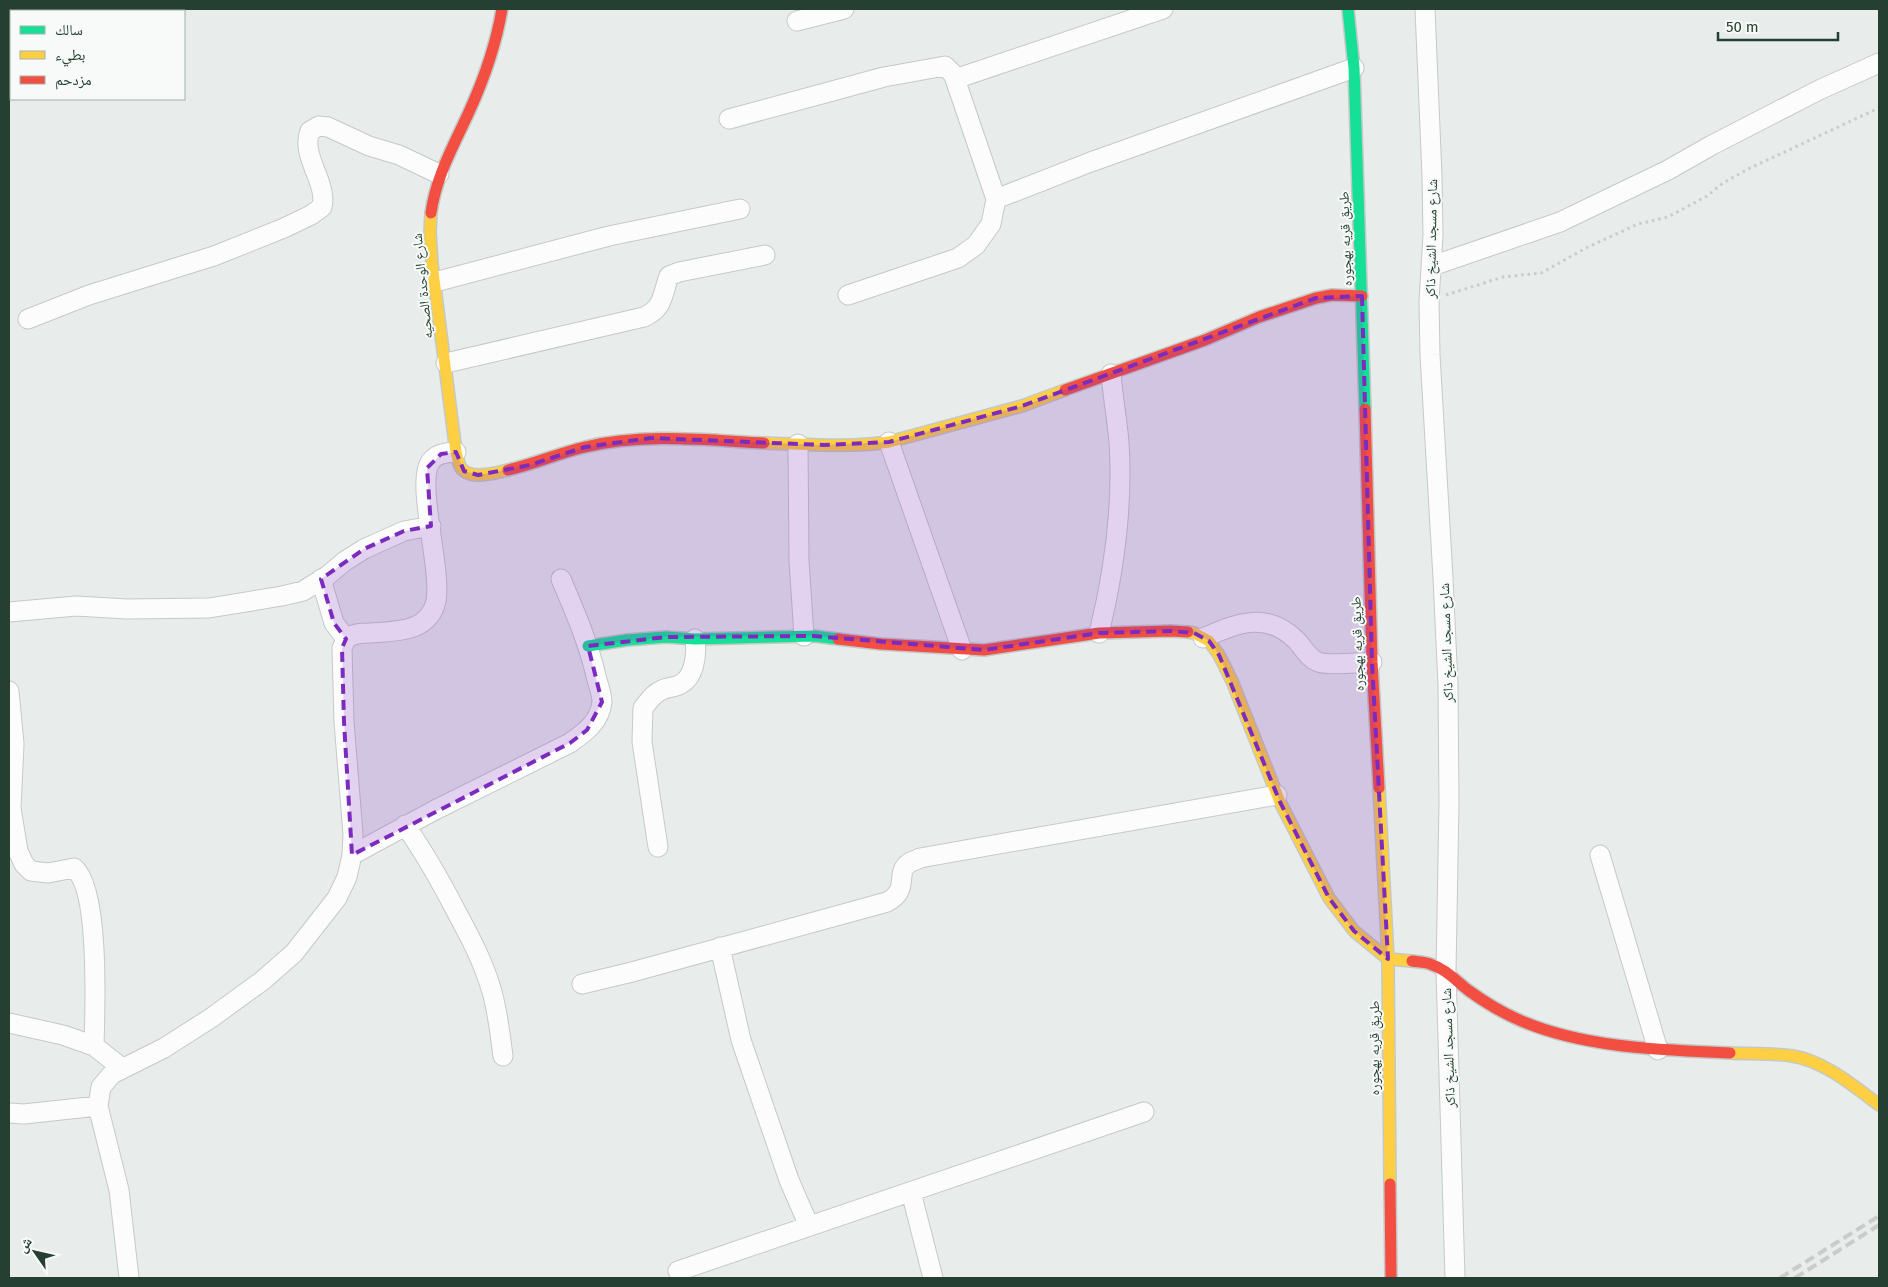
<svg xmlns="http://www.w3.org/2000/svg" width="1888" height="1287" viewBox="0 0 1888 1287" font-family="'Fira Sans','Noto Naskh Arabic',sans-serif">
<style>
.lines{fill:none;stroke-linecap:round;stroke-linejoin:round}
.street-casing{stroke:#c5c9c7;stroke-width:21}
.fast-casing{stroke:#c4c9c7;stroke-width:14}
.slow-casing{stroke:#c4c9c7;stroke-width:14}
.jam-casing{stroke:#c4c9c7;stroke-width:14}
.path{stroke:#c6cec9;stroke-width:3;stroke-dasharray:2.5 4;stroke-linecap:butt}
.street{stroke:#fcfcfc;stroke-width:19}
.fast{stroke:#16e098;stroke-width:11}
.slow{stroke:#ffcf43;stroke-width:11}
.jam{stroke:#f24e42;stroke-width:11}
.rail{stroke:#c9cccb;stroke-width:4;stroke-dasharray:10 5;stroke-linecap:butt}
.marked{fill:#7b2cbf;fill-opacity:0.2;stroke:#7b2cbf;stroke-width:4;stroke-dasharray:10 6;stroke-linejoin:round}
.labels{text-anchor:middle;stroke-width:4;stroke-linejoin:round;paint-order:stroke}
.street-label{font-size:14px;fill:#254033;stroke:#f7faf8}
</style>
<rect width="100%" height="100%" fill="#e8ecea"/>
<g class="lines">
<g class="street-casing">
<path id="street" d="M1425 9 1432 176 1433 235 1429 301 1430 355 1443 578 1448 685 1449 803 1446 971 1455 1278
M797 21 844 9
M955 79 1163 9
M729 119 884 77 945 66 953 74 955 79 996 199
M1432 266 1560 222 1668 170 1712 145 1819 90 1879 63
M435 282 609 236 740 209
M848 295 958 258 976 245 991 224 996 199 1088 163 1354 68
M28 319 89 295 214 256 284 228 311 215 322 207C328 182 300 156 310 131L319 126 328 127 369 146 399 155 439 174
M446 363 644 317C664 308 662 295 669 276L679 272 765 255
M889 442 962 650
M798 444 799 561 804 636
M321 579 334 623 346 639
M9 612 76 606 127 609 209 608 282 596 303 591 327 576 345 561 364 549 404 531 431 526
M1099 633C1114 572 1123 505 1119 442 1117 420 1113 397 1111 374
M1203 638C1236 624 1266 610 1296 640 1303 647 1308 658 1318 662 1328 666 1360 662 1372 662
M9 691 14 744 11 808 18 851 24 864 31 871 48 873 74 868C100 889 95 1011 94 1046
M405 825C424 852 441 882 456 911 470 937 484 963 492 992 498 1013 500 1034 503 1056
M658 847 642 742 643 708C648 702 653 694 660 691 666 687 673 688 679 685 695 678 697 654 695 639
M352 855 435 810 570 743C584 733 600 722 602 702 602 696 599 686 597 680 589 644 575 612 561 579
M1600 855 1658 1050
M720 947 741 1040 789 1180 809 1226
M582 984 632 972 887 902C911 889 894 874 909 863 912 861 917 860 920 858L1277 795
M9 1023 63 1035 94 1046 122 1068
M9 1113 24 1114 98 1106
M911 1192 933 1278
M678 1271 1144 1112
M129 1278 119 1190 98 1106 101 1087 112 1074 164 1048 211 1018 262 981 294 953 337 898 347 877 352 855 353 834 344 722 342 648C344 644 345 640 348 638 354 633 362 633 370 633 395 631 429 633 436 601 442 569 415 481 431 461 437 453 447 453 456 452"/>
</g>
<g class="fast-casing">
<path id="fast" d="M1348 9 1354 68 1365 409
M588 646 627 640 666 637 695 639 814 636 838 639"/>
</g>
<g class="slow-casing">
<path id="slow" d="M431 213 430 232 432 264 456 452C458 458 458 467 464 471 475 479 495 473 508 470
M764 443C805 444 848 448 889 442L1022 406 1065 390
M1188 632 1194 633 1209 641 1219 655 1232 681 1280 802 1329 898 1354 931 1388 959 1412 961
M1379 788 1388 959 1390 1184
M1730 1053C1750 1054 1772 1053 1792 1056 1823 1060 1855 1087 1879 1105"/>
</g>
<g class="jam-casing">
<path id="jam" d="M431 213C436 176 454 145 469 112 484 79 496 45 502 9
M1065 390 1205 340 1259 317 1316 298 1332 295 1362 296
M1365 409 1372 662 1379 788
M508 470C534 464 559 453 585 447 644 433 705 440 764 443
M838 639 881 644 984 650 1099 633 1171 631 1188 632
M1412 961C1418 962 1425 962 1430 964 1446 969 1455 980 1468 990 1483 1001 1499 1011 1517 1019 1581 1048 1661 1050 1730 1053
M1390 1184 1391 1278"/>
</g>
<path class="path" d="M1446 295 1503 277 1541 273 1588 247 1638 224 1668 217 1707 196 1723 183 1750 168 1879 108"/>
<use href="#street" class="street"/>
<use href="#fast" class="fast"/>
<use href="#slow" class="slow"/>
<use href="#jam" class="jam"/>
<path class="rail" d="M1780 1278 1879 1216
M1795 1278 1879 1225"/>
</g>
<path class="marked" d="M1362 296 1372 662 1388 959 1354 931 1329 898 1280 802 1219 655 1209 641 1194 633 1171 631 1099 633 984 650 814 636 666 637 588 646 602 702 587 730 570 743 352 855 344 722 342 648 346 639 334 623 321 579 364 549 404 531 431 526 427 468 441 454 456 452 464 471 478 475 530 465 585 447 651 438 824 445 889 442 1022 406 1316 298Z"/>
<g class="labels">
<g class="street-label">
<text transform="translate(1345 239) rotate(-92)" y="5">طريق قريه بهجوره</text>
<text transform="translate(1431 239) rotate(-89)" y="5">شارع مسجد الشيخ ذاكر</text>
<text transform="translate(422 286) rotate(-96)" y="5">شارع الوحدة الصحيه</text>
<text transform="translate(1446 643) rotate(-92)" y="5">شارع مسجد الشيخ ذاكر</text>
<text transform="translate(1357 644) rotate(-92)" y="5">طريق قريه بهجوره</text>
<text transform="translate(1374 1048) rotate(-90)" y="5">طريق قريه بهجوره</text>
<text transform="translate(1448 1048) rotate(-92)" y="5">شارع مسجد الشيخ ذاكر</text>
</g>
</g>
<rect width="1888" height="1287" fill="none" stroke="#254033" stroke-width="20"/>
<rect x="10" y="10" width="175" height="90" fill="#f7faf8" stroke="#a3b0a9"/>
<rect x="20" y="26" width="25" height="8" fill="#16e098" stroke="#a3b0a9"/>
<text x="55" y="35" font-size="15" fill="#254033">سالك</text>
<rect x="20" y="51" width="25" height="8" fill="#ffcf43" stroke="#a3b0a9"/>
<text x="55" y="60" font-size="15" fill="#254033">بطيء</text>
<rect x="20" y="76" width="25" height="8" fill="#f24e42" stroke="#a3b0a9"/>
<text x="55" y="85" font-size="15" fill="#254033">مزدحم</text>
<g transform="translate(35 1252) rotate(304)" stroke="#f7faf8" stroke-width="4" paint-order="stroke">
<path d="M0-4L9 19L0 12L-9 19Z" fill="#254033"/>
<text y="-8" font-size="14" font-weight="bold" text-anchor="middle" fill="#254033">ش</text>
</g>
<path d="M1718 32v8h120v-8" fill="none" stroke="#254033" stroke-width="2.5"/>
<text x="1726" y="32" font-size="15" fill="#254033" stroke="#f7faf8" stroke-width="4" paint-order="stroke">50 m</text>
</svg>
